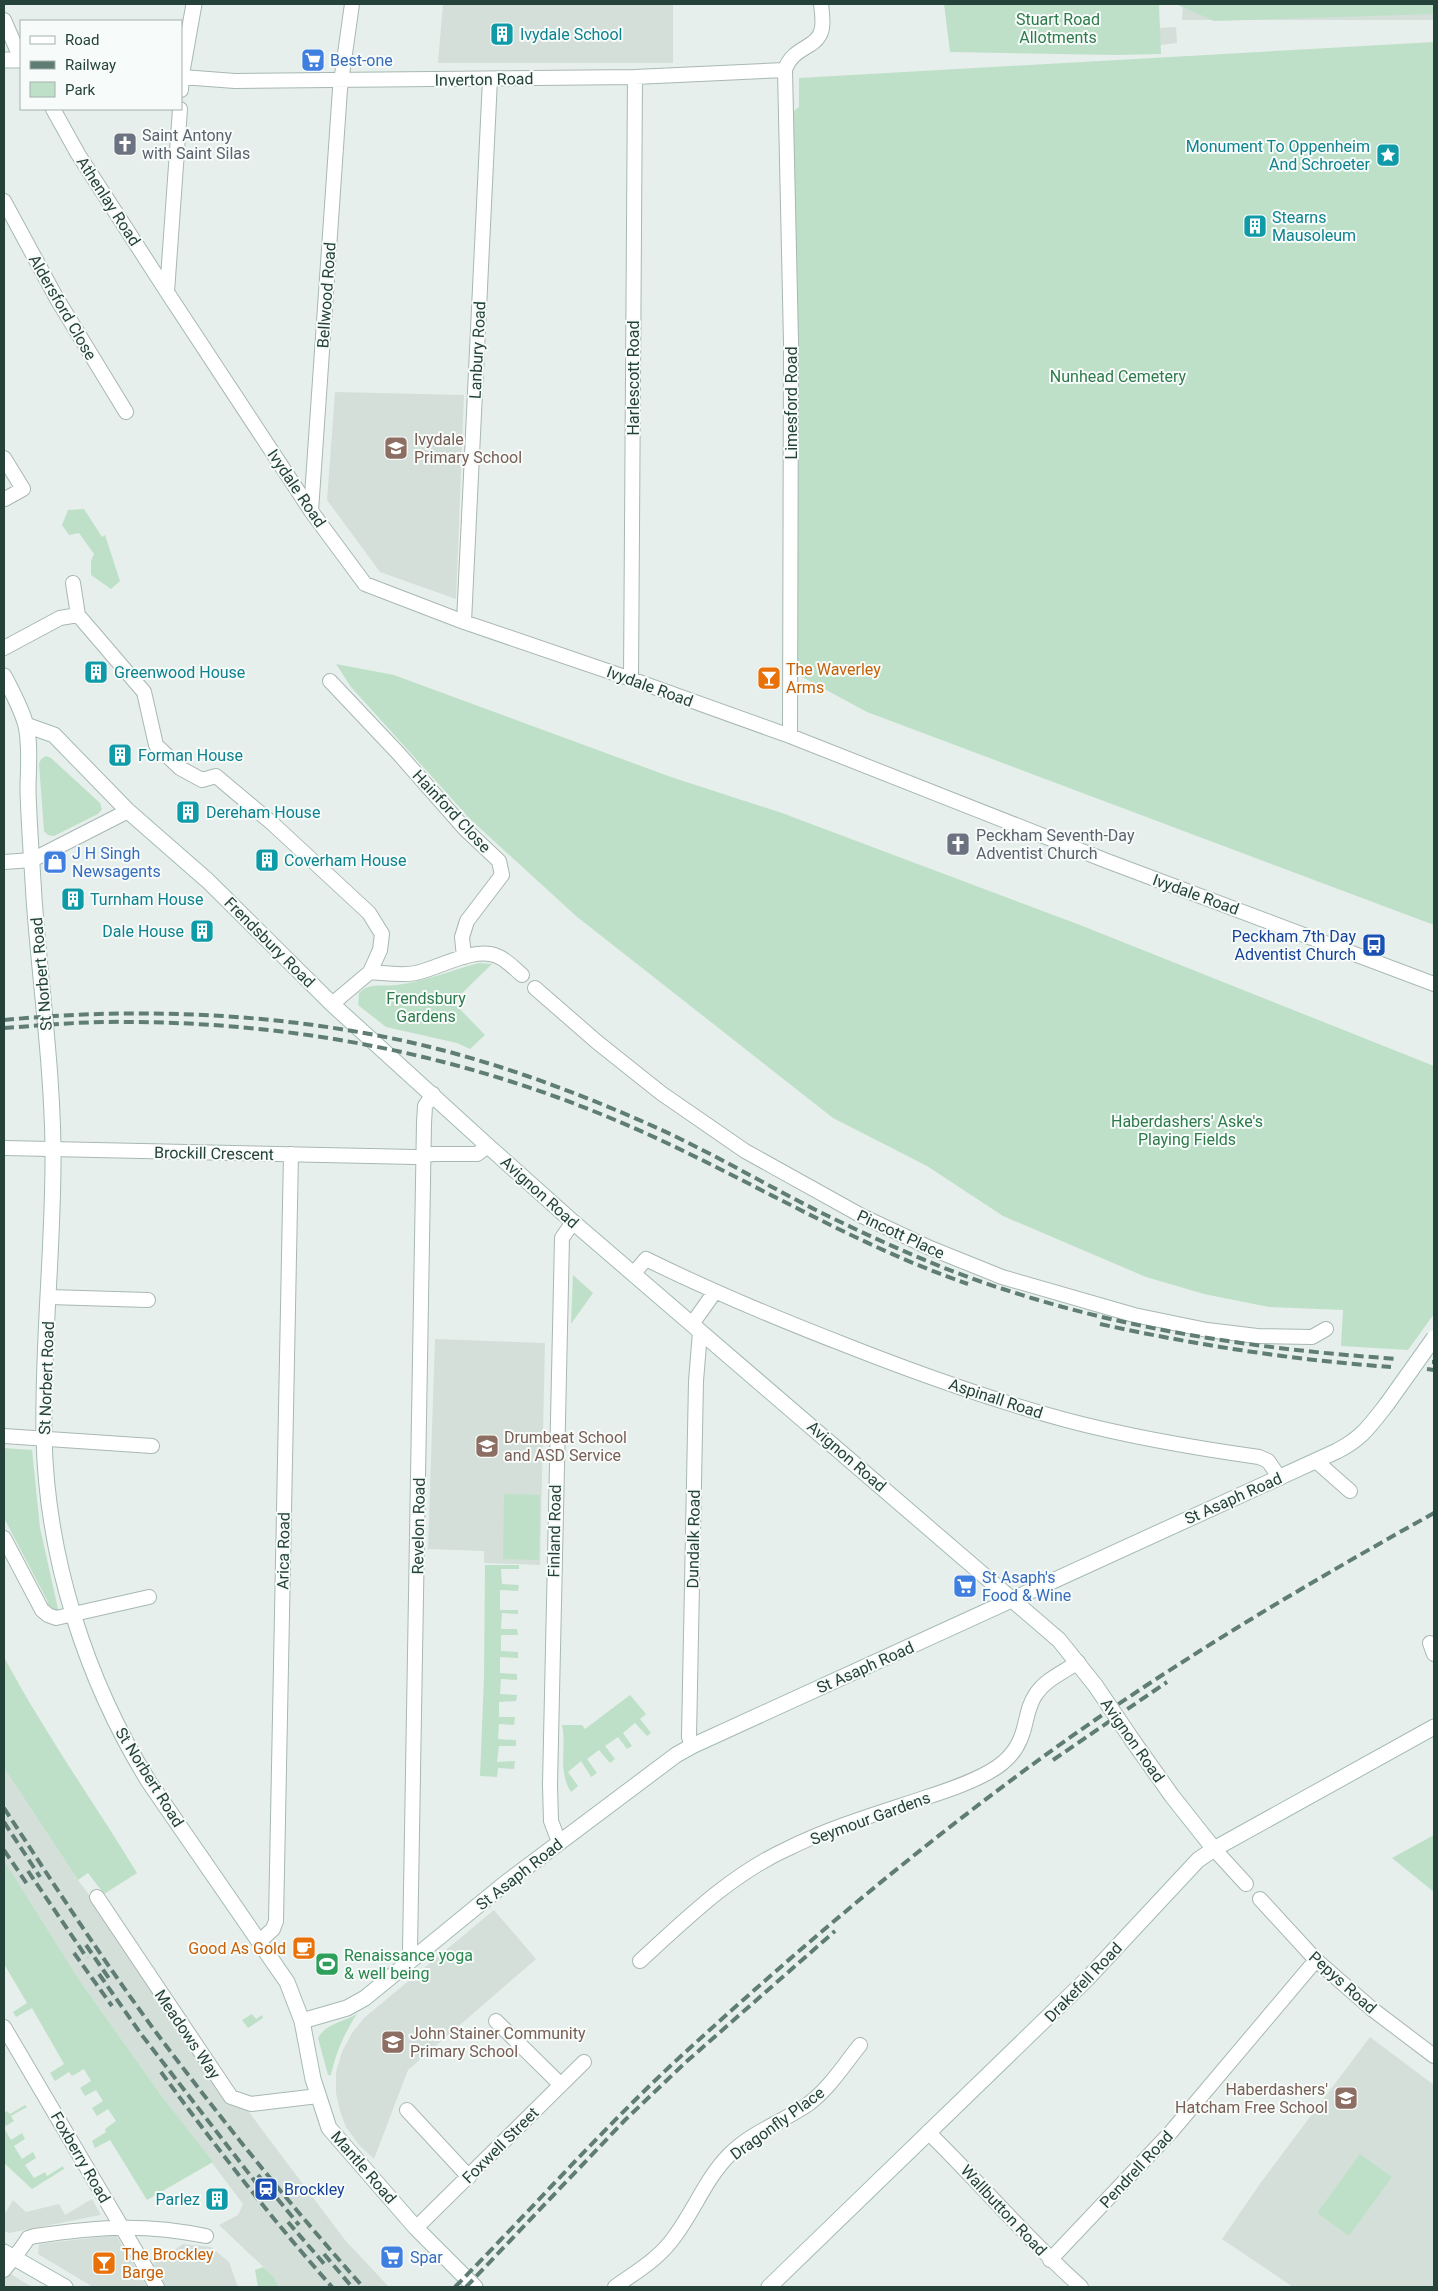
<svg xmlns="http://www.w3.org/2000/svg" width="1438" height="2291" viewBox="0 0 1438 2291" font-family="Roboto,sans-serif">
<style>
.built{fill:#d4dfda}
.green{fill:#bfe0c8}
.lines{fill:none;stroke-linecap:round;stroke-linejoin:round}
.street-casing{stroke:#a8b8b2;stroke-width:16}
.secondary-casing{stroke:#a4bbb3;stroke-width:17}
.street{stroke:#fff;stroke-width:14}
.secondary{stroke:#fff;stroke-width:15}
.rail{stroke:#5f7d75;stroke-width:4;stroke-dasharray:10 5;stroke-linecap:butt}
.secondary-bridge-casing{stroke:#a4bbb3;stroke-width:17;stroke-linecap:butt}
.secondary-bridge{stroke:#fff;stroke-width:15}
.labels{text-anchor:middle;stroke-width:4;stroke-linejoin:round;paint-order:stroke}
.park-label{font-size:16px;fill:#2d7a4b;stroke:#f7fbf9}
.culture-label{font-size:16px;fill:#0d838f;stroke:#f7fbf9;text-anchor:start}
.shop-label{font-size:16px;fill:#366cbe;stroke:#f7fbf9;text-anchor:start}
.street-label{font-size:16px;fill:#24423a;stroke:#f7fbf9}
.worship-label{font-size:16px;fill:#5b616d;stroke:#f7fbf9;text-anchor:start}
.education-label{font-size:16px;fill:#785e54;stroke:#f7fbf9;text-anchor:start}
.food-label{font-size:16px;fill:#c56008;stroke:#f7fbf9;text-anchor:start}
.transit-label{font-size:16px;fill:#164399;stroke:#f7fbf9;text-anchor:end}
.leisure-label{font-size:16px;fill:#27864d;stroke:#f7fbf9;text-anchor:start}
</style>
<rect width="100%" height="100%" fill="#e6efeb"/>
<path class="built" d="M443 4H673V63H438Z
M1183 4H1434V20H1182Z
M1176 27 1177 43 1160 45 1159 28Z
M335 392 464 395 456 599 380 572 327 500Z
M435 1339 545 1343 540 1565 484 1563V1551L428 1549Z
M4 1768 78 1880 260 2127 345 2240 389 2287H279L273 2276 219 2225 238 2215 243 2204 164 2099 80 1981 4 1860Z
M494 1910 536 1959 408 2070 374 2159 359 2145 346 2127 340 2111 336 2093V2072L342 2052 352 2033 364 2018Z
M1370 2037 1434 2085V2287H1293L1222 2239 1262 2181Z
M92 2199 101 2215 9 2233 4 2231V2215L13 2200 26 2212 59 2204 65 2215Z
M116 2235 147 2287H93L38 2254 39 2244Z
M183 2244 211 2247 229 2262 238 2287H165L153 2264Z
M9 2273 32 2287H4V2279Z"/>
<path class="green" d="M944 4H1159L1161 54 1116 55 950 52Z
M1176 4H1434V14L1214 21Z
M1434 42V925L867 712 791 671 787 116 799 107V78Z
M84 509 102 537 105 535 120 581 111 589 91 575V561L94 554 79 533 69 535 62 525 68 510Z
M336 664 394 675 671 777 782 813 1080 925 1434 1066V1314L1408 1350 1341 1346 1343 1310 1269 1307 1204 1294 1146 1277 1003 1216 927 1166 833 1118 576 916 471 820 351 687Z
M46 756 51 758 100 803 102 809 98 814 54 836 48 835 44 831 39 764 41 759Z
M479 963 492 964 453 1002 485 1035 470 1049 457 1043 386 1027 358 1005 359 993C370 982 381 987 396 985 424 982 452 970 479 963Z
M573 1275 593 1293 571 1324Z
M4 1448 32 1450 40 1528 59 1613 45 1606 48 1602 4 1518Z
M504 1494 540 1495 539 1560 503 1559Z
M485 1565H519V1569H501L502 1584 519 1585 518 1591 500 1590V1610H518V1614L502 1613 501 1629H517L518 1635H501V1651L518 1652V1658L500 1657V1673L517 1674V1680L501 1679 500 1694 517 1695 516 1701 499 1702V1717H515L514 1725 499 1724 498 1739 516 1740V1746H499L497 1762 515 1761 514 1769 498 1768 497 1777 480 1776 484 1677Z
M4 1657C44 1732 93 1801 137 1873L104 1894 88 1873 78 1880 4 1768Z
M630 1695 646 1714 640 1719 651 1733 647 1736 635 1723 623 1733 632 1746 627 1749 618 1737 605 1746 615 1759 610 1763 599 1750 587 1759 597 1773 591 1777 581 1761 568 1772 578 1786 571 1792C557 1770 567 1749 562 1725H582L585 1729Z
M1434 1835V1892L1392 1858Z
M4 1860 80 1981 164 2099 213 2162 147 2200 110 2140 95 2148 92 2141 106 2132 105 2129 116 2121 108 2109 97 2116 92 2108 103 2101 96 2090 85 2096 80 2088 91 2081 84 2069 72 2076 69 2072 55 2081 50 2073 64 2064 32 2008 16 2017 13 2012 27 2003 4 1964Z
M252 2014 256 2019 262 2015 263 2018 248 2028 242 2020Z
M357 2014C344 2034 336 2052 331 2075H328L318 2038C325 2024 343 2022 357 2014Z
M25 2105 27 2107 11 2116 14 2121 4 2127V2113L7 2111 10 2114Z
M4 2128 11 2140 22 2133 25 2139 14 2146 22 2159 33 2152 36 2158 25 2165 34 2178 45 2172 47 2176 63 2166 64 2169 32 2189 4 2163Z
M1360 2154 1392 2177 1349 2236 1317 2213Z
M263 2267 273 2276 279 2287H258L255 2270Z"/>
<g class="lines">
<g class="street-casing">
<path id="street" d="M4 20 21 59
M181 90 182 77 235 81 635 77 785 70
M53 109 78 154 167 292 311 511 365 584 464 622 631 679 790 736 1107 861 1434 984
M4 201 57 299 126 412
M167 292 180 109
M4 458 23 489 5 499
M311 511 340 89 352 4
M73 583 78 615
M78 615 144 692 156 745 180 768 202 780 216 776 273 824 369 913 382 934 380 950 370 972 332 1004
M464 622 490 79
M4 648 60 618 78 615
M631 679 635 77
M330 681 399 754 465 829 499 861 502 875 467 921 462 937 464 957
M790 736 791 342 785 70C792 47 815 49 821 32 824 24 822 12 821 4
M4 862 32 860 128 811
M370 972C386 973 400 976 416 973 439 968 475 946 497 956 507 960 514 968 522 975
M535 988 597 1042 661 1093 745 1151 862 1216 930 1248 1002 1277 1134 1315 1207 1330 1257 1336 1312 1337 1326 1329
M4 1148 415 1157 433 1154H477L488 1146
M634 1273 646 1259C713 1292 778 1319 848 1346 919 1374 992 1400 1066 1420 1130 1437 1195 1448 1259 1457L1268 1461 1280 1478
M49 1297 148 1300
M692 1324 714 1293
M4 1436 152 1446
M1316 1461 1350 1491
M4 1538 42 1610 48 1615 56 1618 149 1597
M1430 1643 1434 1654
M692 1746 689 1737 696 1381 700 1332
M559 1842 551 1821 550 1785 562 1238 573 1222
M1214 1849 1246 1884
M97 1897 231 2097 251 2104 318 2096
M1260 1899 1316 1960 1372 2009 1434 2056
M260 1941 273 1929 276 1921 291 1154
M416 1957 410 1950 424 1123 425 1106 433 1094
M640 1961C685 1920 730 1875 787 1849 827 1829 872 1815 915 1801 939 1793 966 1785 989 1772 1002 1765 1014 1754 1020 1740 1027 1725 1026 1708 1036 1694 1046 1679 1064 1672 1078 1662
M496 2021 561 2085
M4 2027 157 2287
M407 2110 469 2177
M928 2132C980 2183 1027 2239 1081 2287
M416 2228 584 2062
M1050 2260 1171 2132 1316 1960
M4 2270C12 2259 22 2249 28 2238L35 2236C97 2227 143 2223 206 2236
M615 2287C637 2271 659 2259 675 2236 695 2209 706 2178 730 2154 752 2132 782 2122 807 2105 829 2089 843 2066 860 2045"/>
</g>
<g class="secondary-casing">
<path id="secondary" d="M4 60H21
M181 77 194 4
M4 676C12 691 20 706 25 722 31 741 28 771 28 790 29 827 32 862 34 898 40 982 52 1064 53 1148 54 1245 42 1341 44 1438 47 1559 86 1680 149 1782L287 1982 302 2021 313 2079 329 2128 416 2228 475 2287
M26 725 54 735 128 811 208 881 332 1004 488 1146 573 1222 1059 1640 1095 1685
M1133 1741 1172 1796 1214 1849
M302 2021 347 2008 365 1998 503 1885 676 1755 692 1746 1337 1451C1362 1438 1369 1427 1387 1404
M4 2252 65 2287
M769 2287 1087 1979 1198 1860 1214 1849 1434 1727"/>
</g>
<use href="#street" class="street"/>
<use href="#secondary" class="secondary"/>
<path class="rail" d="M4 1020C127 1008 253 1012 375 1035 467 1052 560 1085 646 1123 708 1150 767 1186 828 1216 884 1243 943 1270 1003 1289 1130 1331 1265 1350 1398 1359
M4 1028C46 1025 88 1021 131 1022 295 1023 456 1054 608 1117 730 1167 843 1241 968 1284
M1100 1324C1196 1345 1293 1360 1391 1367
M1432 1362H1434
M1427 1369 1434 1370
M1053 1760 1167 1682
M4 1808C53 1883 102 1959 155 2031 221 2119 290 2205 363 2287
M4 1822 40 1877
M4 1850 29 1887
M28 1871 87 1958
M86 1945 110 1980
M74 1953 112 2006
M99 1974 141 2034 260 2188
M161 2072C215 2146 271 2218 332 2287
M258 2175 299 2225
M288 2222 326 2266
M324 2254 352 2287
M455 2287C530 2211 601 2130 680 2057 811 1937 949 1821 1095 1720 1204 1645 1319 1577 1434 1513
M466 2287 625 2120 686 2062 835 1931"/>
<g class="secondary-bridge-casing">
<path id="secondary-bridge" d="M1387 1404 1434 1338
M1095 1685 1133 1741"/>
</g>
<use href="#secondary-bridge" class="secondary-bridge"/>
</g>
<defs>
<g id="building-square" transform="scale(1.25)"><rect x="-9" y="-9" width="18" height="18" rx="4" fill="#0f9aa8" stroke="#f7fbf9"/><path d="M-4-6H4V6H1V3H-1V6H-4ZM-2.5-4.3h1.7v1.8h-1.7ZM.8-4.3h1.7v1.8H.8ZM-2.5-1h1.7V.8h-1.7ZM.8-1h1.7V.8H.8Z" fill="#fff"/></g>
<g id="supermarket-square" transform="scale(1.25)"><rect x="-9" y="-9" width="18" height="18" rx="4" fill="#3f7fe0" stroke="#f7fbf9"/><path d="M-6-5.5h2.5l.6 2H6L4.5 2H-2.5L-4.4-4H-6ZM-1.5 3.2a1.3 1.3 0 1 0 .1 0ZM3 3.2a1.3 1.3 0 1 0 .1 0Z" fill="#fff"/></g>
<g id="church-square" transform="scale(1.25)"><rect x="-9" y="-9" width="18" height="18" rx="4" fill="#6b7280" stroke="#f7fbf9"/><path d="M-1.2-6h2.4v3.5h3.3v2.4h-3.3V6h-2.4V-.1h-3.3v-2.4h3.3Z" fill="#fff"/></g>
<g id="sight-square" transform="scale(1.25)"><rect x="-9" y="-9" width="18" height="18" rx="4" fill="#0f9aa8" stroke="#f7fbf9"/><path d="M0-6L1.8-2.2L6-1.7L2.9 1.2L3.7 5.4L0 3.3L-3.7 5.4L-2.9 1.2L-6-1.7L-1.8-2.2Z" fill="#fff"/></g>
<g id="school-square" transform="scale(1.25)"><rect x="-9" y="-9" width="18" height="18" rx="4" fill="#8d6e63" stroke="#f7fbf9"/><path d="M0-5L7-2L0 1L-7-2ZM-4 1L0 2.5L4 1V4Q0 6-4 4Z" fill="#fff"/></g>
<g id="bar-square" transform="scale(1.25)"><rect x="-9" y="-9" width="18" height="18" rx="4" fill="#e8710a" stroke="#f7fbf9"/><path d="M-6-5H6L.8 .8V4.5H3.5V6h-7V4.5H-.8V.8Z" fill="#fff"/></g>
<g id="shop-square" transform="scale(1.25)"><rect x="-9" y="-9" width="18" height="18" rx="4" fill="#3f7fe0" stroke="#f7fbf9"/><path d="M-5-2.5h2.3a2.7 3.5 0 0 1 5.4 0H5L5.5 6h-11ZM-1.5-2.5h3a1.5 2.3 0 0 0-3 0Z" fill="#fff"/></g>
<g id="bus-square" transform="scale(1.25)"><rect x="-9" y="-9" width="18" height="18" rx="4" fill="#1a4fb4" stroke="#f7fbf9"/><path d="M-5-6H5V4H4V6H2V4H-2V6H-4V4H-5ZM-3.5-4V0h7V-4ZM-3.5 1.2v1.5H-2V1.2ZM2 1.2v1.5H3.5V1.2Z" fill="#fff"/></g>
<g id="cafe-square" transform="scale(1.25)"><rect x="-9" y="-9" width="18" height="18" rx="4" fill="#e8710a" stroke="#f7fbf9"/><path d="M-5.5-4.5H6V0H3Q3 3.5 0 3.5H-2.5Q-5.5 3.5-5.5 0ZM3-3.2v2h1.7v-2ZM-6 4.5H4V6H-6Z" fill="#fff"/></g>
<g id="stadium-square" transform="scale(1.25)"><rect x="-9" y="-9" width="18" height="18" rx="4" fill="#2e9e5b" stroke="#f7fbf9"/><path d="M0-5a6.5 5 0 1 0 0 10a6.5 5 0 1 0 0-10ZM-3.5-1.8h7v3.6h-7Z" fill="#fff"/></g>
<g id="station-square" transform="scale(1.25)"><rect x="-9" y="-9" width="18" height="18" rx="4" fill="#1a4fb4" stroke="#f7fbf9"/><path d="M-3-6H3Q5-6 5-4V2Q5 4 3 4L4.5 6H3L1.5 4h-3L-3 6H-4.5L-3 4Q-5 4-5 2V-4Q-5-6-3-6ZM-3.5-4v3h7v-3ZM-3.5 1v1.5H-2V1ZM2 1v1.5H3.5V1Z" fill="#fff"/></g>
</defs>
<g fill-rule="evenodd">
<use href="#building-square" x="502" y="34"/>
<use href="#supermarket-square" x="313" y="60"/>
<use href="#church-square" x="125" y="144"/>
<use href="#sight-square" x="1388" y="155"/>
<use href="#building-square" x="1255" y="226"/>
<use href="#school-square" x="396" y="448"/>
<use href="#building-square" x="96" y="672"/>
<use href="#bar-square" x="769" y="678"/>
<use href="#building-square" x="120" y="755"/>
<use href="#building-square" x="188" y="812"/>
<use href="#church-square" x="958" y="844"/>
<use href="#building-square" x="267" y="860"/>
<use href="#shop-square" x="55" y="862"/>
<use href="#building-square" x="73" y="899"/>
<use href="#building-square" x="202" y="931"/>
<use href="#bus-square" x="1374" y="945"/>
<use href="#school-square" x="487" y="1446"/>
<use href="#supermarket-square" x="965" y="1586"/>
<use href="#cafe-square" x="304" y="1948"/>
<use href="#stadium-square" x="327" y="1964"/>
<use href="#school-square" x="393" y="2042"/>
<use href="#school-square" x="1346" y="2098"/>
<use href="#station-square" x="266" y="2189"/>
<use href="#building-square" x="217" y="2199"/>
<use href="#supermarket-square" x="392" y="2257"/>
<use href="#bar-square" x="104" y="2263"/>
</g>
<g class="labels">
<g class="park-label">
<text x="1058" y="25">Stuart Road<tspan x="1058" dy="18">Allotments</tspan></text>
<text x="1118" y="382">Nunhead Cemetery</text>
<text x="426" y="1004">Frendsbury<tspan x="426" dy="18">Gardens</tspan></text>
<text x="1187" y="1127">Haberdashers' Aske's<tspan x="1187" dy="18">Playing Fields</tspan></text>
</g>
<g class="culture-label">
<text x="520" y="40">Ivydale School</text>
<text x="1370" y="152" text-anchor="end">Monument To Oppenheim<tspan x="1370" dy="18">And Schroeter</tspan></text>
<text x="1272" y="223">Stearns<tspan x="1272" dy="18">Mausoleum</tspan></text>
<text x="114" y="678">Greenwood House</text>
<text x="138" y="761">Forman House</text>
<text x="206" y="818">Dereham House</text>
<text x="284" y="866">Coverham House</text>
<text x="90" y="905">Turnham House</text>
<text x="184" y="937" text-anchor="end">Dale House</text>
<text x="200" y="2205" text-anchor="end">Parlez</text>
</g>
<g class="shop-label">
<text x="330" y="66">Best-one</text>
<text x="72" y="859">J H Singh<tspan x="72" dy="18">Newsagents</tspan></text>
<text x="982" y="1583">St Asaph's<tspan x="982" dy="18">Food &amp; Wine</tspan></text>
<text x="410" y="2263">Spar</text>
</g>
<g class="street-label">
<text transform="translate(484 79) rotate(-1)" y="6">Inverton Road</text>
<text transform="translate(109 201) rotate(57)" y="6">Athenlay Road</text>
<text transform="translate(326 295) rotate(-86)" y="6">Bellwood Road</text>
<text transform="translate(63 307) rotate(60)" y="6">Aldersford Close</text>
<text transform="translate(477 350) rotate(-87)" y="6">Lanbury Road</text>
<text transform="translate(633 378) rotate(-90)" y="6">Harlescott Road</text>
<text transform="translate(791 403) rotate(-90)" y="6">Limesford Road</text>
<text transform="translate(297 488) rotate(56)" y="6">Ivydale Road</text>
<text transform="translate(650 686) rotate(20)" y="6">Ivydale Road</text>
<text transform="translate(452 811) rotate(47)" y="6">Hainford Close</text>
<text transform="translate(1196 894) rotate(20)" y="6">Ivydale Road</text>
<text transform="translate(270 942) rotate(45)" y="6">Frendsbury Road</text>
<text transform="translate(41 974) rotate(-95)" y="6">St Norbert Road</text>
<text transform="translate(214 1153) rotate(1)" y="6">Brockill Crescent</text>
<text transform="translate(540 1192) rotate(42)" y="6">Avignon Road</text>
<text transform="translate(901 1234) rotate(25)" y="6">Pincott Place</text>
<text transform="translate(46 1378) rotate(-88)" y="6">St Norbert Road</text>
<text transform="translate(996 1398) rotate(18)" y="6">Aspinall Road</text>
<text transform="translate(847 1456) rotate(41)" y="6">Avignon Road</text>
<text transform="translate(1233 1498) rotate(-24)" y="6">St Asaph Road</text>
<text transform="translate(418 1526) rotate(-89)" y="6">Revelon Road</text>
<text transform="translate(554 1531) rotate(-89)" y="6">Finland Road</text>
<text transform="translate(693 1539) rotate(-89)" y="6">Dundalk Road</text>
<text transform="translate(283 1551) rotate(-89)" y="6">Arica Road</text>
<text transform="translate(865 1667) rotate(-24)" y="6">St Asaph Road</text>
<text transform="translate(1133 1740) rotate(55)" y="6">Avignon Road</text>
<text transform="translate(150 1777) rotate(58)" y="6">St Norbert Road</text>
<text transform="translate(870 1818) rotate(-20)" y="6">Seymour Gardens</text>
<text transform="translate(519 1874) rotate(-38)" y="6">St Asaph Road</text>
<text transform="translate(1083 1982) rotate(-46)" y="6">Drakefell Road</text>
<text transform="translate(1343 1982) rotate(42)" y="6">Pepys Road</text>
<text transform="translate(188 2034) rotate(56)" y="6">Meadows Way</text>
<text transform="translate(777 2123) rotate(-36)" y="6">Dragonfly Place</text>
<text transform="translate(500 2145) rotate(-45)" y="6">Foxwell Street</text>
<text transform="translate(81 2157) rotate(60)" y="6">Foxberry Road</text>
<text transform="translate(364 2167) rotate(49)" y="6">Mantle Road</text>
<text transform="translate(1136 2169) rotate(-47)" y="6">Pendrell Road</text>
<text transform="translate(1004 2210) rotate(47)" y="6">Wallbutton Road</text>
</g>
<g class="worship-label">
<text x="142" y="141">Saint Antony<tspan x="142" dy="18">with Saint Silas</tspan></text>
<text x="976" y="841">Peckham Seventh-Day<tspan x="976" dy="18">Adventist Church</tspan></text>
</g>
<g class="education-label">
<text x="414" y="445">Ivydale<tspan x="414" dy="18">Primary School</tspan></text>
<text x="504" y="1443">Drumbeat School<tspan x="504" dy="18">and ASD Service</tspan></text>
<text x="410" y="2039">John Stainer Community<tspan x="410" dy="18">Primary School</tspan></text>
<text x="1328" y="2095" text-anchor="end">Haberdashers'<tspan x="1328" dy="18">Hatcham Free School</tspan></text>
</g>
<g class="food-label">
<text x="786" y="675">The Waverley<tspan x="786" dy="18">Arms</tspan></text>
<text x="286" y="1954" text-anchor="end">Good As Gold</text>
<text x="122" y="2260">The Brockley<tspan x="122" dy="18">Barge</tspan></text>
</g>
<g class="transit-label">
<text x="1356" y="942">Peckham 7th Day<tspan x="1356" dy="18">Adventist Church</tspan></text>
<text x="284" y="2195" text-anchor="start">Brockley</text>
</g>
<g class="leisure-label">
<text x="344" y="1961">Renaissance yoga<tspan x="344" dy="18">&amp; well being</tspan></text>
</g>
</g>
<rect width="1438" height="2291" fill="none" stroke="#24423a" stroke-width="10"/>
<rect x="20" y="20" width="162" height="90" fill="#f7fbf9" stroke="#a3b1ad"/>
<rect x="30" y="36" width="25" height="8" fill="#ffffff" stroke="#a3b1ad"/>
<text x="65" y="45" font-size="15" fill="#24423a">Road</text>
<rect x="30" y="61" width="25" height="8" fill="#5f7d75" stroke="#a3b1ad"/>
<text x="65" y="70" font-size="15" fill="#24423a">Railway</text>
<rect x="30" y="82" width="25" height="15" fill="#bfe0c8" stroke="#a3b1ad"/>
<text x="65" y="95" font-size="15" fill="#24423a">Park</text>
</svg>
